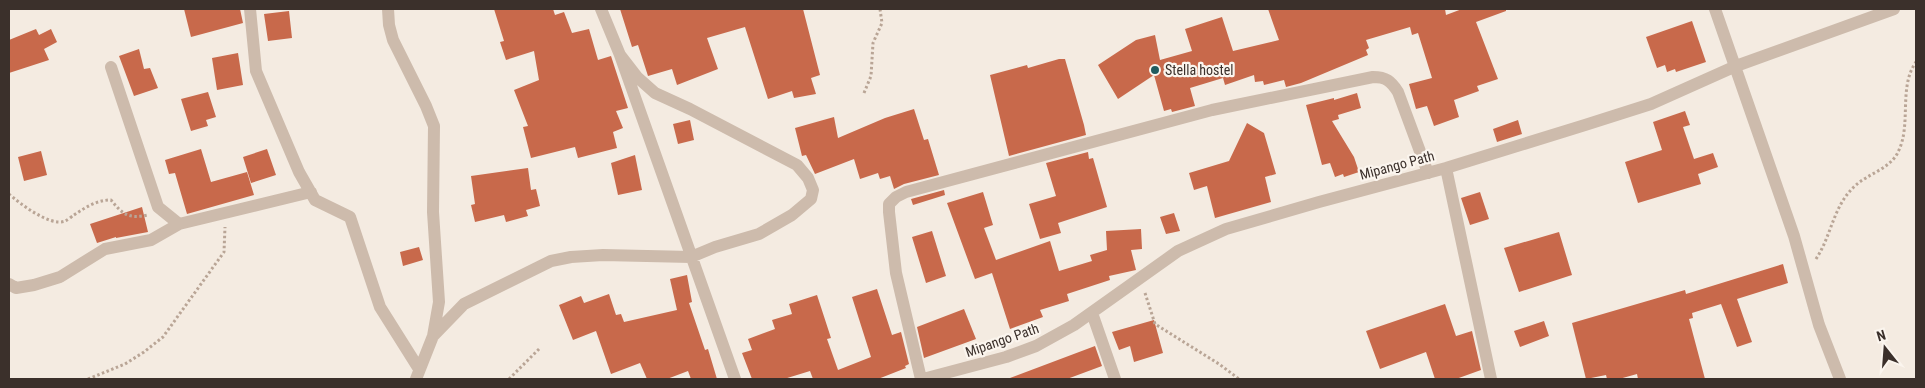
<svg xmlns="http://www.w3.org/2000/svg" width="1925" height="388" viewBox="0 0 1925 388" font-family="'Roboto Condensed',sans-serif">
<style>
.building{fill:#c8694b}
.lines{fill:none;stroke-linecap:round;stroke-linejoin:round}
.path{stroke:#b9a596;stroke-width:3;stroke-dasharray:2.5 2.5;stroke-linecap:butt}
.street{stroke:#cdbbac;stroke-width:12}
.poi-dot{fill:#1f5a5e;stroke:#fbf5ee;stroke-width:2}
.labels{text-anchor:middle;stroke-width:4.5;stroke-linejoin:round;paint-order:stroke}
.poi-label{font-size:14px;fill:#3b302b;stroke:#fbf5ee;text-anchor:start}
.street-label{font-size:14px;fill:#3b302b;stroke:#fbf5ee}
</style>
<rect width="100%" height="100%" fill="#f4ebe1"/>
<path class="building" d="M184 9H240L243 23 191 37Z
M494 9H553L555 15 564 12 572 33 589 29 598 60 611 56 628 108 616 111 623 128 613 132 617 148 578 158 575 147 531 158 523 127 528 126 514 90 539 80 534 51 506 60 500 42 504 41Z
M620 9H803L820 75 811 78 816 94 794 98 792 91 768 99 745 27 707 38 718 69 677 85 672 69 648 76 638 45 632 47Z
M1268 9H1445L1446 15 1462 9H1506V11L1476 22 1498 79 1477 86 1479 91 1454 100 1459 117 1434 126 1427 106 1416 109 1409 84 1432 78 1418 33 1412 35 1410 27 1366 40 1369 48 1366 50 1368 55 1301 83 1286 87 1284 80 1264 85 1263 81 1255 82 1254 75 1225 85 1223 78 1190 88 1195 106 1172 112 1171 109 1164 111 1154 75 1118 99 1098 65 1136 40 1155 35 1160 60 1192 51 1185 29 1222 17 1233 51 1279 40Z
M289 11 292 38 268 41 264 14Z
M1692 21 1706 62 1676 72 1675 69 1667 72 1665 65 1657 68 1646 37Z
M36 29 39 35 51 29 57 42 44 49 49 60 9 73V40Z
M139 49 144 69 150 68 158 88 134 96 119 56Z
M238 53 243 85 217 90 212 58Z
M1059 59H1065L1084 125 1086 135 1009 156 990 75 1027 65 1028 68Z
M208 92 216 117 206 120 208 126 191 131 181 99Z
M1357 93 1361 108 1338 115 1339 119 1332 121 1354 157 1359 172 1344 177 1343 174 1335 177 1330 163 1322 165 1306 105 1334 98V100Z
M914 109 924 140 928 139 939 175 904 184 894 189 890 176 880 179 878 173 860 179 854 159 815 174 806 155 802 156 795 128 834 117 838 138 885 118Z
M1685 111 1690 125 1683 127 1694 159 1713 153 1718 167 1698 174 1701 184 1638 203 1625 162 1662 150 1653 122Z
M690 120 694 140 678 144 673 124Z
M1518 120 1522 134 1497 142 1493 129Z
M1247 123 1264 133 1276 174 1265 177 1271 202 1215 218 1207 186 1194 190 1189 173 1229 161Z
M201 149 211 182 247 172 254 195 187 214 175 173 169 174 165 160Z
M267 149 276 175 251 183 243 157Z
M41 151 47 175 24 181 18 157Z
M1088 152 1089 159 1093 158 1107 207 1058 223 1061 233 1040 239 1029 204 1056 196 1046 163Z
M635 155 642 190 618 195 611 163Z
M528 168 531 190 536 189 540 206 526 210 528 216 506 222 504 215 475 222 471 205 475 204 471 176Z
M944 190 945 195 913 205 911 199Z
M983 192 993 225 984 228 996 260 1050 241 1059 271 1092 261 1090 255 1107 250 1106 231 1141 229 1142 249 1131 250 1136 270 1109 276 1110 280 1067 294 1069 301 1040 310 1043 317 1010 329 992 273 975 279 947 203Z
M1480 192 1489 219 1470 225 1461 198Z
M142 207 148 232 116 238V237L97 243 90 224Z
M1174 213 1180 231 1166 234 1160 217Z
M932 231 946 276 926 283 912 237Z
M1559 232 1572 275 1519 292 1504 248Z
M419 247 423 260 403 266 400 252Z
M1783 264 1788 283 1737 299 1752 342 1737 347 1721 304 1692 313 1693 318 1689 319 1705 379H1638L1637 374 1619 379H1607L1606 375 1586 379 1572 323 1685 290 1686 294Z
M687 275 692 302 689 303 705 350 708 349 717 379H691L688 371 667 379H647L640 363 611 374 596 331 573 340 559 305 581 296 584 303 609 294 616 315 621 314 624 322 677 310 670 279Z
M877 289 892 335 901 332 909 364 905 366 906 368 878 379H813L810 371 784 379H752L742 353 752 350 748 339 775 329 772 320 792 314 789 304 817 295 831 338 827 339 838 370 871 357 852 297Z
M1445 304 1456 336 1472 331 1481 370 1456 379H1435L1426 352 1380 369 1366 331Z
M964 309 976 339 924 358 917 327Z
M1154 320 1163 353 1134 362 1130 346 1119 350 1112 332Z
M1544 321 1549 336 1520 347 1514 331Z
M1095 346 1102 366 1067 379H1010V378Z"/>
<g class="lines">
<path class="path" d="M864 93 871 76 873 43 882 23 880 9
M9 194C19 203 50 227 65 221 68 220 72 216 74 215 86 207 97 200 111 200 123 215 129 219 148 215
M1816 259C1832 235 1833 205 1856 185 1868 174 1891 168 1898 152 1912 125 1898 87 1916 62
M1145 293 1155 324 1219 364 1239 379
M88 379 125 364 144 352 163 337 224 252 225 227
M509 379 540 348"/>
<path class="street" d="M250 9 256 71 299 172 315 200 350 217 380 307 419 369
M388 9 389 25 393 40 426 106 434 126 433 212 439 302 433 336 416 379
M601 9 620 55 735 379
M1715 9 1794 236 1819 325 1840 379
M111 67 158 207 179 224 311 192
M1446 168 1491 379
M9 284 16 288 34 285 60 277 105 249 151 240 179 224
M1092 313 1115 379
M433 336 464 304 551 261 571 257 603 255 691 257 715 247 759 234 792 215 811 199 813 190 808 178 797 165 690 109 655 93 637 77 620 55
M921 379 896 273 889 212V204L896 197 906 192 1212 110 1373 77C1386 77 1391 81 1398 92L1428 173
M923 379 1006 357 1036 346 1074 325 1178 251 1226 229 1319 202 1446 168 1585 125 1651 104 1736 66 1894 9"/>
</g>
<circle class="poi-dot" cx="1155" cy="70" r="5"/>
<g class="labels">
<g class="poi-label">
<text x="1165" y="75">Stella hostel</text>
</g>
<g class="street-label">
<text transform="translate(1397 165) rotate(-15)" y="5">Mipango Path</text>
<text transform="translate(1002 340) rotate(-19)" y="5">Mipango Path</text>
</g>
</g>
<rect width="1925" height="388" fill="none" stroke="#3b302b" stroke-width="20"/>
<g transform="translate(1885 348) rotate(343)" stroke="#fbf5ee" stroke-width="4" paint-order="stroke">
<path d="M0-4L9 19L0 12L-9 19Z" fill="#3b302b"/>
<text y="-8" font-size="14" font-weight="bold" text-anchor="middle" fill="#3b302b">N</text>
</g>
</svg>
